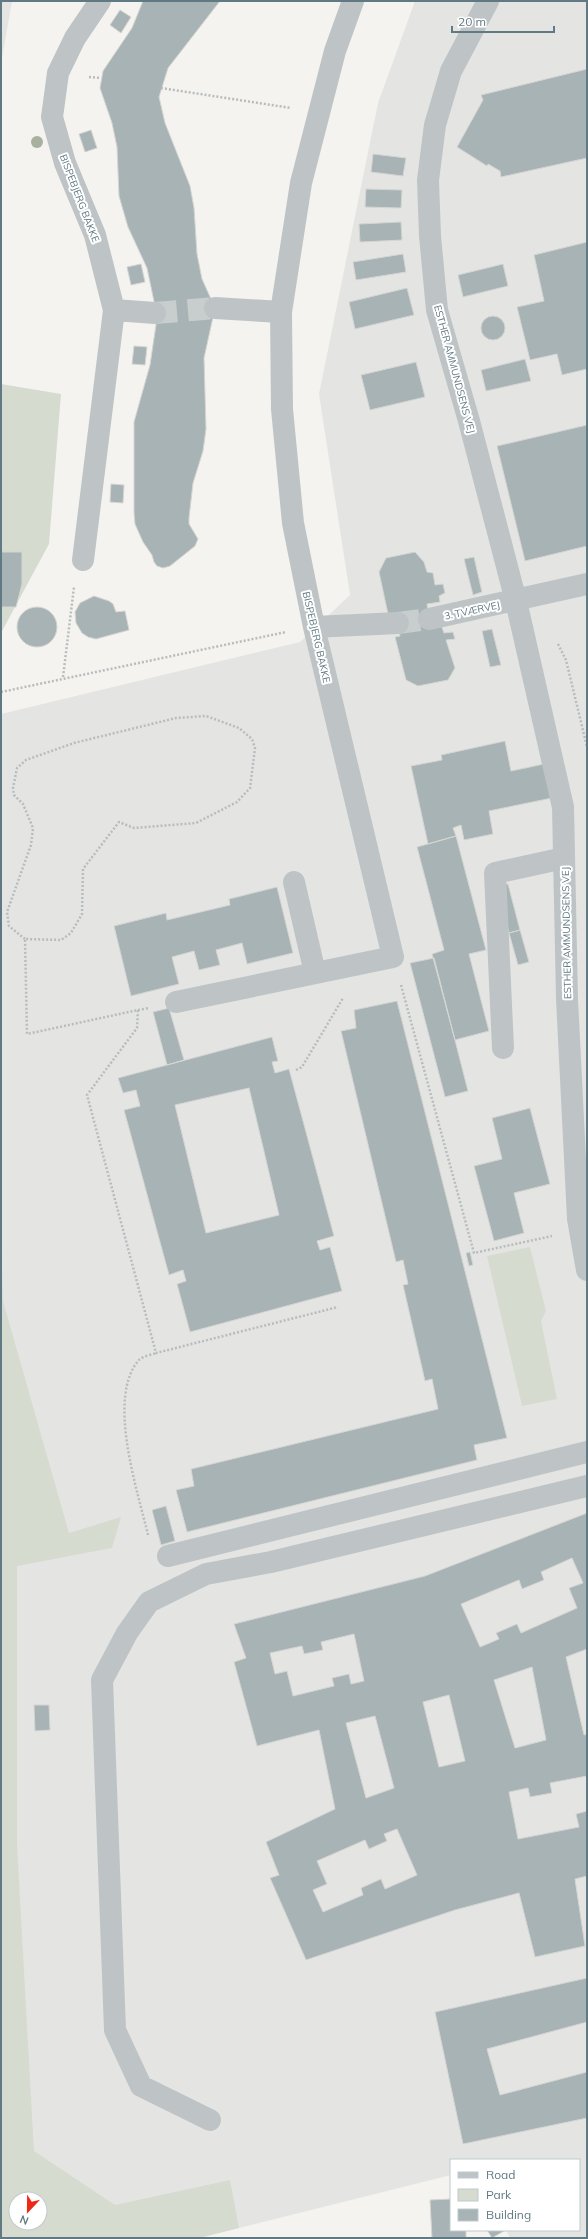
<svg xmlns="http://www.w3.org/2000/svg" width="588" height="2239" viewBox="0 0 588 2239" font-family="Mulish,sans-serif">
<style>
.built{fill:#e4e5e3;fill-rule:evenodd}
.green{fill:#d6dbd0;fill-rule:evenodd}
.building{fill:#a7b3b5;stroke:#d5d5d2;fill-rule:evenodd}
.lines{fill:none;stroke-linecap:round;stroke-linejoin:round}
.minor-tunnel{stroke:#c8cece;stroke-width:22;stroke-dasharray:22 11;stroke-linecap:butt}
.path{stroke:#b8bcbe;stroke-width:2.5;stroke-dasharray:2 2;stroke-linecap:butt}
.minor{stroke:#bec4c6;stroke-width:22}
.tree{fill:#a8b0a0}
.labels{text-anchor:middle;stroke-width:4;stroke-linejoin:round;paint-order:stroke}
.street-label{font-size:10px;fill:#617982;stroke:#fff}
</style>
<rect width="100%" height="100%" fill="#f4f3ef"/>
<path class="built" d="M1 1H12L1 64Z
M415 1H587V2238H510L506 2230H579V2160H451V2175L199 2238H1L3 1301 1 1182V714L300 642 350 595 319 394 378 103ZM16 2199H40V2223H16Z"/>
<path class="green" d="M1 384 61 394 49 544 1 633Z
M1 1182 3 1301 69 1533 121 1517 112 1548 17 1566V1844L34 2151 115 2205 230 2180 239 2228 199 2238H1ZM16 2199H40V2223H16Z
M530 1247 546 1311 541 1321 557 1399 522 1406 487 1256Z"/>
<path class="building" d="M143 1H220L168 68 159 97 165 123 190 186 194 208 197 254 202 279 215 308 204 358 206 429 203 451 193 483 189 518V524L198 539 195 546 170 566 163 568 157 566 154 562 152 555 143 542 135 524 134 513V422L150 365 156 325 155 306 147 268 128 227 119 196 117 147 112 123 100 88 103 71 132 28Z
M120 10 131 17 121 33 110 25Z
M587 69V158L501 177 500 171 488 164 487 166 457 147 483 100 481 95Z
M91 130 97 148 85 152 79 134Z
M373 154 406 158 403 176 371 172Z
M366 189 402 190 401 208 365 207Z
M401 222 402 240 360 242 359 224Z
M587 242V369L562 375 557 354 530 360 517 307 544 301 534 255Z
M403 254 406 272 356 280 353 262Z
M141 264 145 282 131 285 127 267Z
M503 264 508 286 463 297 458 275Z
M407 288 414 315 355 329 349 302Z
M481 328a12 12 0 1 1 24 0a12 12 0 1 1-24 0Z
M134 346 147 347 145 365 132 364Z
M525 359 531 381 486 391 481 370Z
M416 362 425 397 370 410 361 375Z
M587 425V546L525 561 497 446Z
M111 484 124 485 123 503 110 502Z
M1 552H22V584L16 607H1Z
M415 552 424 562 427 572 433 573 435 585 443 584 445 593 439 596 440 602 427 604 429 619 441 625 444 633 453 632 455 639 446 640 455 668 448 680 418 686 406 680 395 637 400 636 396 613 388 614 379 572 386 558Z
M474 557 482 592 473 595 464 559Z
M94 596 109 601 113 604 116 612 125 611 129 630 96 639 88 637 82 633 76 623 75 612 80 603Z
M17 627a20 20 0 1 1 40 0a20 20 0 1 1-40 0Z
M492 629 501 665 490 667 482 631Z
M505 741 511 771 544 764 552 798 489 811 493 834 464 840 461 825 453 828 456 836 428 844 411 766 442 760 441 755Z
M456 836 486 950 469 954 489 1031 455 1040 432 954 444 950 417 847Z
M508 884 520 930 509 933 497 887Z
M277 887 293 953 247 964 242 943 216 950 220 965 199 970 194 951 172 957 179 984 131 996 114 926 166 913 167 920 230 905 229 899Z
M520 930 529 962 518 965 509 933Z
M434 958 468 1091 445 1097 410 963Z
M397 1001 507 1438 474 1445 477 1460 187 1532 176 1490 194 1486 191 1469 438 1409 432 1379 425 1381 403 1285 408 1284 403 1260 396 1262 341 1031 356 1028 354 1010Z
M169 1008 184 1060 167 1065 153 1012Z
M272 1037 278 1061 272 1062 275 1073 289 1069 334 1236 317 1241 320 1250 330 1247 342 1291 190 1332 177 1284 186 1281 183 1270 169 1275 124 1110 140 1106 136 1090 123 1093 118 1078ZM249 1088 279 1215 206 1233 175 1105Z
M530 1108 550 1184 514 1193 524 1233 494 1241 474 1166 502 1159 492 1118Z
M470 1252 473 1265 469 1266 466 1253Z
M166 1506 175 1541 161 1545 152 1510Z
M587 1513V1649L566 1657 584 1735 587 1734V1776L550 1783 552 1793 530 1797 528 1788 509 1792 518 1839 579 1827 576 1814 587 1811V1876L575 1879 585 1946 535 1957 519 1893 455 1910 306 1960 270 1878 279 1875 266 1842 335 1809 319 1730 257 1746 234 1662 246 1658 234 1624 425 1576ZM572 1558 583 1583 569 1588 577 1608 521 1633 517 1624 496 1633 499 1639 480 1647 461 1604 519 1580 522 1589 544 1580 541 1572ZM354 1634 364 1681 351 1684 349 1674 332 1678 334 1686 293 1696 287 1671 275 1674 270 1653 302 1646 304 1654 323 1650 321 1642ZM532 1667 546 1740 515 1748 494 1680ZM449 1695 465 1761 439 1767 423 1702ZM375 1716 394 1788 366 1798 346 1723ZM397 1829 417 1875 385 1889 381 1879 361 1888 363 1895 323 1912 313 1890 327 1884 317 1861 365 1840 369 1849 387 1841 384 1834Z
M34 1705H49L50 1730 35 1731Z
M587 1978V2022L487 2049 500 2095 587 2072V2118L463 2144 435 2012Z
M451 2199V2230H466V2238H432L430 2200Z
M487 2230H503L504 2231 492 2238Z"/>
<g class="lines">
<path class="minor-tunnel" d="M155 313 215 308
M398 623 429 619"/>
<path class="path" d="M89 77 101 78
M161 88 291 108
M558 644 566 660 587 747
M63 677 74 587
M1 692 286 632
M25 939 9 926 7 912 31 845 33 828 23 804 14 795 13 788 17 768 26 760 74 743 176 718 206 716 239 728 252 739 255 748 250 788 237 802 196 823 134 828 119 822 83 869 82 914 71 933 61 940 25 939 27 1034 138 1010 137 1028 87 1095 156 1353 338 1307
M401 985 474 1253 552 1236
M138 1010 149 1008
M296 1070 302 1067 343 998
M148 1535C138 1492 106 1397 139 1360 143 1356 151 1355 156 1353"/>
<path class="minor" d="M488 1 451 71 435 125 428 180 430 236 437 310 469 421 516 601 563 807 567 999 578 1219 587 1270
M215 308 281 312
M114 310 155 313
M83 560 114 310 95 235 65 163 52 117 58 73 75 38 100 1
M429 619 587 584
M314 627 398 623
M294 882 315 973
M176 1002 393 957 314 627 293 523 282 409 281 312 301 183 335 51 353 1
M503 1048 495 873 564 858
M168 1556 587 1452
M210 2120 141 2086 115 2030 102 1680 127 1633 149 1602 206 1574 271 1562 587 1486"/>
</g>
<circle class="tree" cx="37" cy="142" r="6"/>
<g class="labels">
<g class="street-label">
<text transform="translate(80 198) rotate(69)" y="4">BISPEBJERG BAKKE</text>
<text transform="translate(455 369) rotate(75)" y="4">ESTHER AMMUNDSENS VEJ</text>
<text transform="translate(472 610) rotate(-12)" y="4">3. TVÆRVEJ</text>
<text transform="translate(317 637) rotate(77)" y="4">BISPEBJERG BAKKE</text>
<text transform="translate(566 933) rotate(-91)" y="4">ESTHER AMMUNDSENS VEJ</text>
</g>
</g>
<rect width="588" height="2239" fill="none" stroke="#617982" stroke-width="4"/>
<rect x="450" y="2159" width="130" height="72" fill="#ffffff" stroke="#c0c9cd"/>
<rect x="458" y="2172" width="20" height="6" fill="#bec4c6" stroke="#c0c9cd"/>
<text x="486" y="2179" font-size="12" fill="#617982">Road</text>
<rect x="458" y="2189" width="20" height="12" fill="#d6dbd0" stroke="#c0c9cd"/>
<text x="486" y="2199" font-size="12" fill="#617982">Park</text>
<rect x="458" y="2209" width="20" height="12" fill="#a7b3b5" stroke="#c0c9cd"/>
<text x="486" y="2219" font-size="12" fill="#617982">Building</text>
<g transform="translate(28 2211) rotate(202)"><circle r="19" fill="#ffffff" stroke="#c0c9cd"/>
<path d="M0-3L7 15L0 10L-7 15Z" fill="#ed2816"/>
<text y="-6" font-size="11" font-weight="bold" text-anchor="middle" fill="#617982">N</text>
</g>
<path d="M452 26v6h102v-6" fill="none" stroke="#617982" stroke-width="2"/>
<text x="458" y="26" font-size="12" fill="#617982" stroke="#ffffff" stroke-width="3" paint-order="stroke">20 m</text>
</svg>
